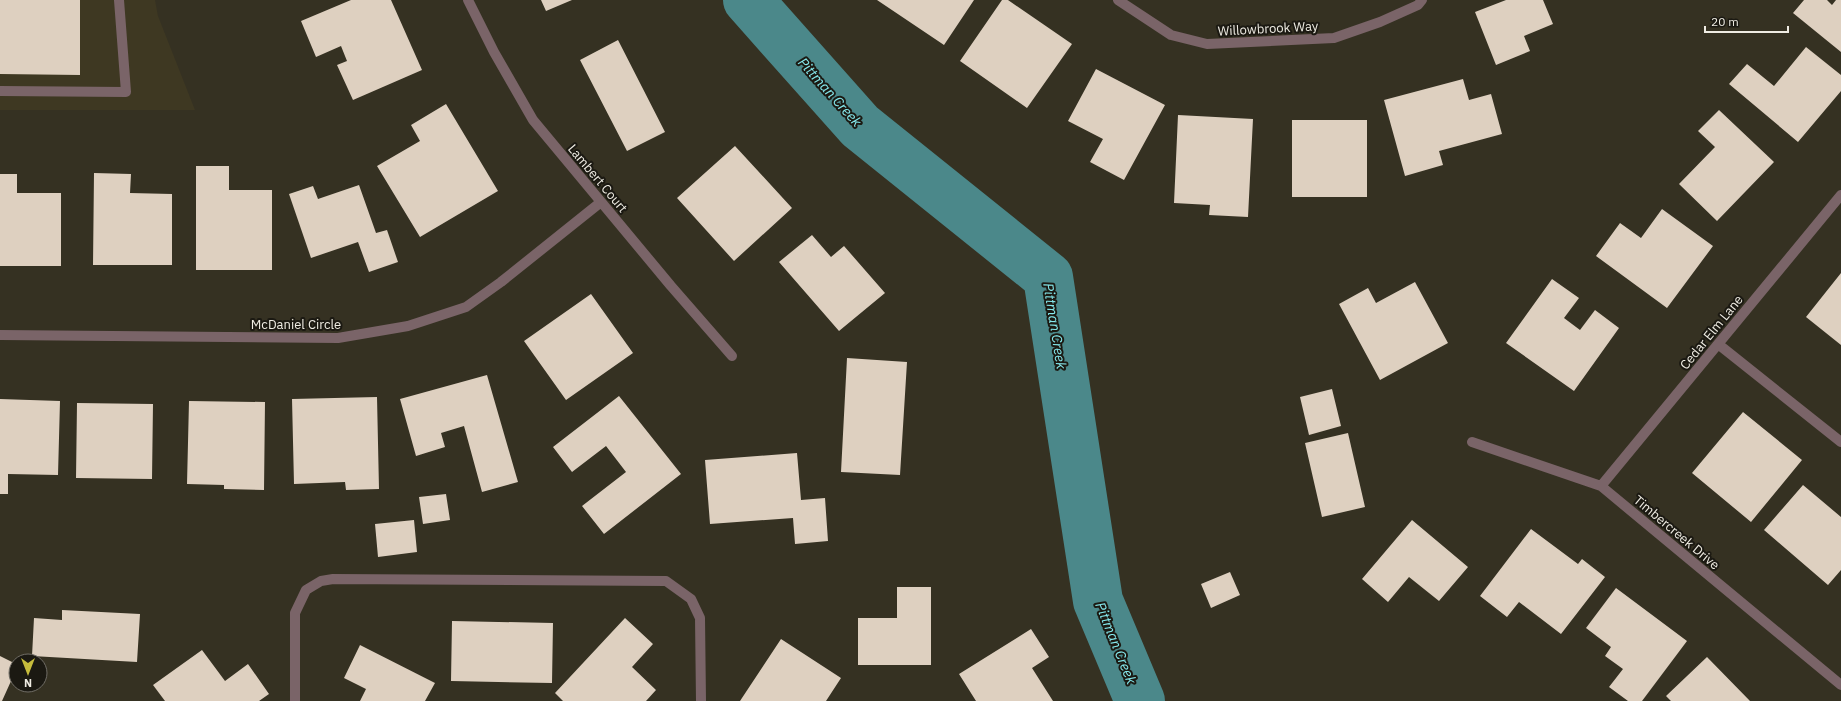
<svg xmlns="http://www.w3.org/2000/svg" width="1841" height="701" viewBox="0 0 1841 701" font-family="'IBM Plex Sans',sans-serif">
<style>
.built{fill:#3e3822}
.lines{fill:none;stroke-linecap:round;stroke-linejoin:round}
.river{stroke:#4b888a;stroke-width:50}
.building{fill:#ded0c0}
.minor{stroke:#7a6468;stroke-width:10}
.labels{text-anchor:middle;stroke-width:4;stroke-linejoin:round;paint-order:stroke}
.street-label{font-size:13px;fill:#efece3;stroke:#1b1912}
.water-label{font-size:14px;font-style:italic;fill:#85e8ec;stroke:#1b1912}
</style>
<rect width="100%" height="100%" fill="#353122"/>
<path class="built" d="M0 0H155L158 16 195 110H0Z"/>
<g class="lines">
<path class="river" d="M748 0 860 126 1048 277 1098 601 1140 701"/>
</g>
<path class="building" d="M0 0H80V75L0 74Z
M351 0H391L422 70 353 100 337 65 347 61 341 46 316 57 301 21Z
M541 0H572L546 11Z
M877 0H974L944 45Z
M1002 0H1008L1072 44 1027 108 960 61Z
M1506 0H1543L1553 24 1524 36 1530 51 1496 65 1475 12Z
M1804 0H1827L1832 5 1836 0H1841V52L1793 13Z
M618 40 665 132 627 151 580 60Z
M1806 47 1841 75V91L1798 142 1729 84 1747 64 1774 86Z
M1096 69 1165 105 1124 180 1090 162 1103 139 1068 121Z
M1463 79 1469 100 1491 94 1502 134 1439 151 1443 165 1405 176 1384 100Z
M446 104 498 191 420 237 377 166 420 141 411 125Z
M1719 110 1774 162 1717 221 1679 184 1715 147 1698 131Z
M1178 115 1253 119 1248 217 1209 215 1210 205 1174 203Z
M1292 120H1367V197H1292Z
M735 146 792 208 734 261 677 198Z
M196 166H229V190H272V270H196Z
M94 173 131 174 130 193 172 194V265H93Z
M0 174H17V193H61V266H0Z
M359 185 376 233 387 230 398 262 369 272 358 242 311 258 289 194 313 186 318 199Z
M1662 209 1713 246 1667 308 1596 256 1620 223 1641 238Z
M812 235 831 257 844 246 885 293 839 331 779 262Z
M1841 273V345L1806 317Z
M1552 279 1579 298 1564 318 1580 330 1595 310 1619 328 1574 391 1506 343Z
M1415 282 1448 343 1380 380 1339 304 1368 288 1376 303Z
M591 294 633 353 566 400 524 341Z
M847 358 907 362 900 475 841 472Z
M487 375 518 482 482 492 464 426 441 433 445 447 416 456 400 399Z
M1332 389 1341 426 1309 435 1300 397Z
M619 396 681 474 604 534 582 506 626 472 606 446 572 472 553 447Z
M377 397 379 489 346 490 345 482 294 484 292 399Z
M0 399 60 401 58 475 8 474V494H0Z
M189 401 265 402 264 490 224 489V485L187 484Z
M77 403 153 404 152 479 76 478Z
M1743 412 1802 460 1751 522 1692 473Z
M1348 433 1365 507 1322 517 1305 443Z
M797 453 801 500 825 498 828 541 795 544 793 518 710 524 705 460Z
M1803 485 1841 517V570L1828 585 1764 530Z
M446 494 450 520 423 524 419 497Z
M414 520 417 552 378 557 375 524Z
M1412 520 1468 567 1439 601 1409 577 1388 602 1362 579Z
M1531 529 1578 564 1582 559 1605 577 1561 634 1519 602 1507 617 1480 596Z
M1230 572 1240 595 1211 608 1201 584Z
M897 587H931V665H858V618H897Z
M1616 588 1687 641 1642 701H1628L1609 687 1623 669 1605 656 1611 647 1586 628Z
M62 610 140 614 137 662 32 656 34 618 62 620Z
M625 618 653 644 632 667 656 690 646 701H563L555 693Z
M452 621 553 623 552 683 451 681Z
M1031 629 1049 657 1032 668 1053 701H976L959 674Z
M781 639 841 678 826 701H740Z
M360 645 435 683 425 701H360L366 689 344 678Z
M202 650 225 681 248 664 269 694 259 701H165L153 685Z
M0 656 16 664V670L2 701H0Z
M1707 657 1750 701H1671L1666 696Z"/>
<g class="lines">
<path class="minor" d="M468 0 494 52 533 120 671 286 732 356
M1118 0 1171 35 1207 44 1334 38 1380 22 1418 5 1422 0
M0 91 126 92 119 0
M0 335 338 338 408 326 466 307 501 282 601 202
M1718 344 1841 442
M1472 442 1601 486 1841 685
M1601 486 1841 195
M295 701V613L306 590 321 581 333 579 666 581 691 599 700 618 701 701"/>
</g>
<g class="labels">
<g class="street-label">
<text transform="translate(1268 28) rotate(-3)" y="5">Willowbrook Way</text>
<text transform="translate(598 178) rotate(50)" y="5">Lambert Court</text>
<text x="296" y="329">McDaniel Circle</text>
<text transform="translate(1711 332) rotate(-51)" y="5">Cedar Elm Lane</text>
<text transform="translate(1677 532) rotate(40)" y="5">Timbercreek Drive</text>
</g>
<g class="water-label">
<text transform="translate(830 92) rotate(48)" y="5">Pittman Creek</text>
<text transform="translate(1055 326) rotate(81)" y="5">Pittman Creek</text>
<text transform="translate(1116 643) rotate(68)" y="5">Pittman Creek</text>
</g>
</g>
<g transform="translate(28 673) rotate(180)"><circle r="19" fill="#1b1912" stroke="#706d66"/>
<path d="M0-3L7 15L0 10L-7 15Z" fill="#c6bc3c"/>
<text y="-6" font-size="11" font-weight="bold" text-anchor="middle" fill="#efece3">N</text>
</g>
<path d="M1705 26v6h83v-6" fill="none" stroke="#efece3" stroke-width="2"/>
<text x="1711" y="26" font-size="12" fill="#efece3" stroke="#1b1912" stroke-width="3" paint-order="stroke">20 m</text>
</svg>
